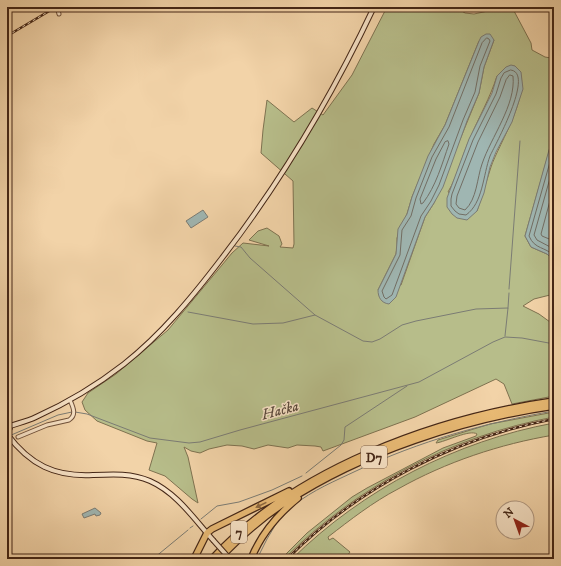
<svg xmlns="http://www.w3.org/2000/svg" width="561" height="566" viewBox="0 0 561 566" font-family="'IM FELL DW Pica',serif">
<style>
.green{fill:#b7bd8a;stroke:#7e7250;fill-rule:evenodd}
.water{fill:#9fb6b2;stroke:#7b7c74}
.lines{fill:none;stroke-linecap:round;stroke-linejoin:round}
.shore{stroke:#726e64;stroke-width:1}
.stream{stroke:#7b7c74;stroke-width:1}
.street-casing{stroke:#70513a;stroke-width:5}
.secondary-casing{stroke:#442616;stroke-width:6}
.highway-casing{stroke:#442616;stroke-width:8}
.street{stroke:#f7e2c6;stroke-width:3}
.secondary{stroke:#f7e2c6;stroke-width:4}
.highway{stroke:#e9ba74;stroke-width:5.5}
.rail-casing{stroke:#442616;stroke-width:2.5}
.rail{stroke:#f7e2c6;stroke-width:1;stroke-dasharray:3;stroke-linecap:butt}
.secondary-bridge-casing{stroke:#442616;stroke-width:6;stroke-linecap:butt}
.secondary-bridge{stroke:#f7e2c6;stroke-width:4}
.oneway{fill:#8e6940}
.labels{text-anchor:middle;stroke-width:3;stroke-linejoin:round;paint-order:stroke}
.shield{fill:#f7e2c6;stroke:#7a5e4b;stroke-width:1}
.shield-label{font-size:13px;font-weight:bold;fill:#442616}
.water-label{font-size:15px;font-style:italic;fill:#5b4a3d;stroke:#f7e2c6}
</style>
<rect width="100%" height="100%" fill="#f2d3a8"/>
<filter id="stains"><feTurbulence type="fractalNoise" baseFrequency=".005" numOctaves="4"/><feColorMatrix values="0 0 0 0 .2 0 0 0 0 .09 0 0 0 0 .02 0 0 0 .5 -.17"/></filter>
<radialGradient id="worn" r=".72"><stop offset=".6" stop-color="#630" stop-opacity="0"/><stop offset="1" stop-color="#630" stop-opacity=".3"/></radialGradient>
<path class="green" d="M387 7H455L465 13 474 14 507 7 514 11 531 43 532 50 545 57 551 58 554 55V139L551 145 525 236 531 247 547 254 554 261V294L534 299 523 306 539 314 550 322 554 323V396L512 404 504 384 496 379 415 417 323 451 321 447 315 446 297 445 288 448 268 445 254 449 242 446 227 445 209 449 200 453 191 451 184 447 188 457 198 503 192 499 165 476 149 470 157 443 147 441 97 421 85 410 82 402 88 393 116 374 168 330 232 253 243 243 269 246 249 240 258 231 267 228 279 236 282 244 280 247 293 248 294 244 293 181 261 153 263 130 267 100 294 122 312 108 323 115 352 75ZM494 40 484 67 479 93 434 203 425 217 401 285 378 290 396 254 397 247V238L407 214 412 197 434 144 445 125 479 41ZM515 66C537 85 498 145 491 167 486 182 482 196 477 211L448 192C458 175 462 156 470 138 479 117 490 98 497 76Z
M554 412V417C452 436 357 486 284 559H281L307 533 352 497 367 488 443 448 476 436 477 434C470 429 445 442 436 443L438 440 490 424Z
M554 423V435C500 444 446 462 398 489 373 502 350 520 328 537L329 540 333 538 350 552 345 559H292C363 489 456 441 554 423Z"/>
<path class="water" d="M486 34H490L494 40 484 67 479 93 467 121 443 187 434 203 425 217 396 297 389 304C381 303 378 297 378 290L396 254 398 229 407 214 412 197 428 156 445 125 479 41 481 37Z
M511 65 515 66 521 72 523 89 512 122 496 152 490 167 484 193 477 211 467 220 457 218 452 214 447 207V198L469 139 492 93 497 76 506 67Z
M554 139V261L547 254 531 247 525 236 549 150Z
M203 210 208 217 191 228 186 221Z
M95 508 101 513 100 515 96 516 95 514 84 518 82 514Z"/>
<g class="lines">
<path class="shore" d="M487 38 489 39 490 41 480 66 475 92 463 120 439 185 431 201 421 216 392 295 386 299 384 297 382 291 400 255 402 230 411 216 416 198 432 157 449 127 482 43Z
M511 70C535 73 495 145 490 156 483 175 483 203 466 215L459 214 455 211 451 206V199L452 194 473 140 496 94 501 78 504 73Z
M510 75 513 76C516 105 491 137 482 164 477 178 477 199 465 210L459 208 456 204 457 196 478 142 500 97 506 80Z
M448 141 449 144C442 164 436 186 423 203L421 204 420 199 436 159 445 142Z
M554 148 529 236C535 250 545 246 554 256
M554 164 534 235 537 240 554 249
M554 186 541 234 542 236 554 241"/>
<path class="stream" d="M235 246 241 247 250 258 315 315
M509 289 520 141
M508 308 509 293
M188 312 253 324 283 323 315 315 363 341 372 342 380 339 402 325 416 321 476 309 508 308 505 336
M75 412 87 414 150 438 189 443 200 442 240 430 419 382 493 342 505 337 522 338 554 344
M9 436 58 415 72 412
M306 473 341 445 344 440 345 427 407 386
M294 505C313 490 335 481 356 471 420 441 484 423 554 411
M201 519 217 506 239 502 272 490 302 476
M190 528 193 526
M154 558 188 530
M257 559 267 539 279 519"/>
<g class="street-casing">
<path id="street" d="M57 7 59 14
M18 437 47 425 69 420C77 415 73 407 70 400"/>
</g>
<g class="secondary-casing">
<path id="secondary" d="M7 421 9 424 10 428 7 433
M10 426C19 423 28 421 36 417 67 403 97 385 124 364 162 334 193 296 222 258 282 180 332 96 374 7
M7 434C30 465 55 477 93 475 113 474 132 473 150 481 177 493 194 519 213 540"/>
</g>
<g class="highway-casing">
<path id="highway" d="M194 559 207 533 212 529 289 491
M212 559C295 469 435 418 554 401
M219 559C239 538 261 518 286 502 362 452 464 419 554 406
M251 559C261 534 277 515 298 498"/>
</g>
<use href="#street" class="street"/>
<use href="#secondary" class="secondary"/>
<use href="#highway" class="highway"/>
<g class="rail-casing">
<path id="rail" d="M7 36 56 7
M287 559C359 487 454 438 554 419"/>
</g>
<use href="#rail" class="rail"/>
<g class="secondary-bridge-casing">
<path id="secondary-bridge" d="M213 540 230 559"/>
</g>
<use href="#secondary-bridge" class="secondary-bridge"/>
</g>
<defs><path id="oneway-solid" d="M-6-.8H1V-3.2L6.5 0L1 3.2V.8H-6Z"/></defs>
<use class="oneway" href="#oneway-solid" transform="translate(261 505) rotate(154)"/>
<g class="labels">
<g class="shield">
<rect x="361" y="446" width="26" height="22" rx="3"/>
<rect x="231" y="521" width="16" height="22" rx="3"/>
</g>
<g class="shield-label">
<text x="374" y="462">D7</text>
<text x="239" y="537">7</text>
</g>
<g class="water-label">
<text transform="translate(280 410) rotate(-15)" y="5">Hačka</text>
</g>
</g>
<rect width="561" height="566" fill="none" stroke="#f2d3a8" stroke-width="24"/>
<rect x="8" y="8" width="545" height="550" fill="none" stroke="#442616" stroke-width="2"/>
<rect x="12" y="12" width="537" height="542" fill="none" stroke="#442616"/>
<g transform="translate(515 520) rotate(319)"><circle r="19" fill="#f7e2c6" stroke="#af9780"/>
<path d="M0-3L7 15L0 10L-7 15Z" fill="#8f2418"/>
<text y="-6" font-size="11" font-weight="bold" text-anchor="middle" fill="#442616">N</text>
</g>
<rect width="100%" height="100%" filter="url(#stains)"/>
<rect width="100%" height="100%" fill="url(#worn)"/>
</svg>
